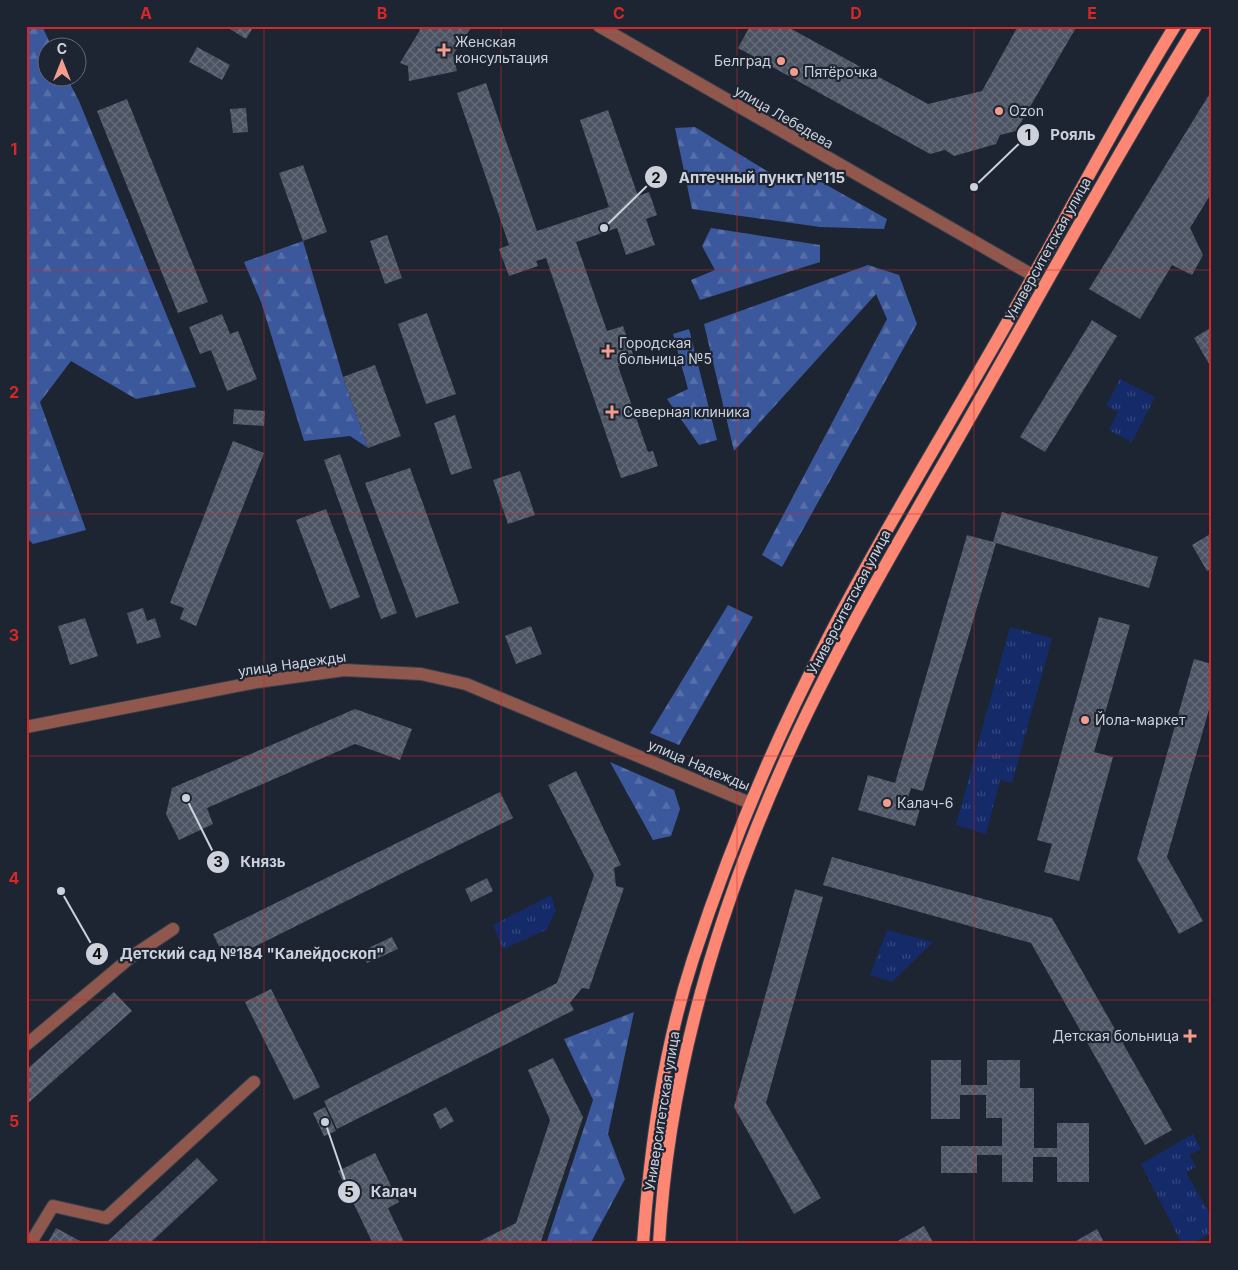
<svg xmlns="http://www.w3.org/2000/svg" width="1238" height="1270" viewBox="0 0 1238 1270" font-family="Inter,sans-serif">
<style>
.forest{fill:url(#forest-firs)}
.park{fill:url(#park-tufts)}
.building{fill:url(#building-cross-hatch)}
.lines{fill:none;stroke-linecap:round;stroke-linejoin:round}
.minor-casing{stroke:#39404d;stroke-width:14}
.major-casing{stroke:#39404d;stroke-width:14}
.minor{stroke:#90574d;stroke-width:12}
.major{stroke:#fd8772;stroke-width:12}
.grid{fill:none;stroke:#d62828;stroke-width:1;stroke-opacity:0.55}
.poi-dot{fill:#f49d8d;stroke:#1d2432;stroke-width:2}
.labels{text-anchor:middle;stroke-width:4.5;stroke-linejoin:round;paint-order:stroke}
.poi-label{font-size:14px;fill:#ccd1db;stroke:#1d2432;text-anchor:start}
.street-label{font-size:14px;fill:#ccd1db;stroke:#1d2432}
.leader{fill:none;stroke:#ccd1db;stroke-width:2}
.callout-dot{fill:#ccd1db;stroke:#1d2432;stroke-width:2}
.mark-label{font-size:15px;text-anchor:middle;font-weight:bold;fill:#111}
.callout-label{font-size:15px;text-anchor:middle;font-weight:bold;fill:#ccd1db;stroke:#1d2432;stroke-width:4.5;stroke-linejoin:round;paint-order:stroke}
.neatline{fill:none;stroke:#d62828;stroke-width:2}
.grid-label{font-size:16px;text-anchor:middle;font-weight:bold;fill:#d62828}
</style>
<defs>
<pattern id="forest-firs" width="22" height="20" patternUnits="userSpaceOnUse" patternTransform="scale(1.25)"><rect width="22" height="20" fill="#3c589c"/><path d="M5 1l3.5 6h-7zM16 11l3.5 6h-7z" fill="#576fa9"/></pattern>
<pattern id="park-tufts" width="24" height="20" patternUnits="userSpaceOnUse" patternTransform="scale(1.25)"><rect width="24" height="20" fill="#152b69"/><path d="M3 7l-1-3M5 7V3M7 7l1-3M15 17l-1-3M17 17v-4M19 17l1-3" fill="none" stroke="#36497e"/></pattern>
<pattern id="building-cross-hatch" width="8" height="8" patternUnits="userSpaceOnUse" patternTransform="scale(1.25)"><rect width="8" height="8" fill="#4c5464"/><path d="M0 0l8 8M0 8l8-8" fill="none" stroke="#656c7a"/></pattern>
</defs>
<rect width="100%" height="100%" fill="#1d2432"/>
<path class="forest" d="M26 26H42L52 47 48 48V78H67L79 101 196 387 136 399 71 361 40 402 86 530 33 544 26 537Z
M695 127 790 185 807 174 887 219 884 229 820 227 692 209 675 128Z
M711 228 820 245V262L700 300 691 280 715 270 702 246Z
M303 241 343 377 368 448 350 436 304 441 261 302 244 262Z
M868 265 899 275 917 324 782 567 762 555 887 319 876 294 734 451 704 324Z
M689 329 717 440 699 445 667 399 688 389 673 334Z
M728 605 753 617 679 745 650 733Z
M610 762 674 790 680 809 671 836 653 840Z
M634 1012 608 1134 625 1179 590 1244H546L593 1100 564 1039Z"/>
<path class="park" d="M1120 379 1155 397 1132 442 1109 430 1118 412 1106 406Z
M1010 627 1052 638 1012 783 1000 780 986 834 956 825Z
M551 895 556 911 546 930 503 949 493 925Z
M887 930 933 942 892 982 870 975Z
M1193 1134 1201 1149 1189 1155 1196 1167 1186 1172 1212 1218V1232L1191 1244H1182L1141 1164Z"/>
<path class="building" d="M225 26H254L246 39Z
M417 26H472L453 55 457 71 409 81 408 66 400 63 420 30Z
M750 26H786L928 104 982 91 1018 26H1077L1016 131 1000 135 996 144 954 156 945 150 930 154 738 48Z
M197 47 230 65 222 80 189 62Z
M486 83 537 231 609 207 580 120 608 110 638 196 649 192 657 215 646 219 655 245 626 255 617 228 576 242 607 331 623 326 635 360 618 366 648 452 653 451 658 466 621 478 546 258 536 261 538 266 509 276 499 249 509 245 457 93Z
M1212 90V192L1190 228 1203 255 1192 275 1172 265 1140 319 1089 289Z
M127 99 208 302 178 313 97 111Z
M246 108 248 132 233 133 230 109Z
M303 165 327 232 303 241 279 173Z
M387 235 402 278 385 284 370 241Z
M427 313 456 394 426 404 398 324Z
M222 314 230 334 238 331 257 379 227 391 211 350 200 354 189 327Z
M1092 320 1117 336 1045 452 1020 437Z
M1212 327V369L1194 338Z
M375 365 401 436 368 448 343 377Z
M234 409 265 411 264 426 233 424Z
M455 415 472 468 451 475 434 423Z
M233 441 264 453 196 626 180 619 184 608 170 603Z
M340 454 397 613 381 619 324 460Z
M410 468 459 603 416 618 365 483Z
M520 471 535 515 508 524 493 480Z
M326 509 360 597 330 609 296 520Z
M1002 512 1158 557 1149 588 996 543 923 791 911 788 907 801 921 805 915 826 858 810 868 775 895 783 967 535 993 542Z
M1212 533V569L1207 571 1192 545Z
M143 608 147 621 155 618 161 637 137 644 127 613Z
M1099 617 1130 625 1094 752 1113 757 1079 881 1044 872 1052 844 1037 840Z
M85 618 98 656 70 665 58 626Z
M531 626 542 654 516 664 505 636Z
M1194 659 1212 664V699L1167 857 1203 921 1179 934 1137 859Z
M355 709 412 729 400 760 355 744 207 808 213 824 179 840 166 814 172 788Z
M576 771 621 865 614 868 616 886 624 888 589 989 582 988 570 1003 574 1010 337 1129 324 1101 557 983 594 875 548 785Z
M500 792 513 818 226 961 213 934Z
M832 857 1052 918 1172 1130 1145 1145 1031 943 823 885Z
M487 878 493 891 471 902 465 889Z
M795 889 823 897 766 1103 821 1198 794 1214 734 1107Z
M392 937 398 949 367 963 362 951Z
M271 989 320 1087 294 1100 245 1002Z
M114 992 132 1011 26 1105V1070Z
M553 1058 583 1117 540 1244H474L516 1223 550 1120 528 1070Z
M931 1060H961V1085H987V1060H1020V1088H1034V1148H1057V1123H1089V1182H1057V1157H1033V1182H1002V1155H977V1173H941V1146H1002V1118H986V1095H960V1119H931Z
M325 1107 336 1131 324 1136 313 1113Z
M446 1107 454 1121 440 1129 433 1114Z
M375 1153 399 1202 388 1208 405 1244H373L338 1171Z
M197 1158 218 1180 149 1244H105Z
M924 1226 934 1244H897L896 1242Z
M56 1228 82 1242 81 1244H47Z
M1097 1229 1105 1244H1071Z"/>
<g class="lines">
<g class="minor-casing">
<path id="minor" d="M599 26 1034 276
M26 727 257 682 344 670 421 674 466 684 750 803
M26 1045 131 957 173 929
M30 1244 53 1206 106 1218 254 1082"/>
</g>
<g class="major-casing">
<path id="major" d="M643 1244C650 1148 663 1051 693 959 728 852 771 748 823 648 875 546 935 448 992 349 1054 242 1110 131 1175 26
M659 1244C668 1077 716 915 784 763 840 637 912 520 980 400 1051 275 1120 149 1196 26"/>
</g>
<use href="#minor" class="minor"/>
<use href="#major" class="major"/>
</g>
<path class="grid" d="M264 26V1244M501 26V1244M737 26V1244M974 26V1244M26 270H1212M26 514H1212M26 756H1212M26 1000H1212"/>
<g class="poi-dot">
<path d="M441.5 42.5h5v5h5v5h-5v5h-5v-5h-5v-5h5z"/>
<circle cx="781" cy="61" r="5"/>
<circle cx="794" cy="72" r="5"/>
<circle cx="999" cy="111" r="5"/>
<path d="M605.5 343.5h5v5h5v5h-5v5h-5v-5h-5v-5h5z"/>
<path d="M609.5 404.5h5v5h5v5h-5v5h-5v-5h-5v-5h5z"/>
<circle cx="1085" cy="720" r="5"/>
<circle cx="887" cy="803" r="5"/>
<path d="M1187.5 1028.5h5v5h5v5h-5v5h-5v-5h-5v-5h5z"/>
</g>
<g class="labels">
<g class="poi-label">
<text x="455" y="47">Женская<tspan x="455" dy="16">консультация</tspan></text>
<text x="771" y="66" text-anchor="end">Белград</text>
<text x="804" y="77">Пятёрочка</text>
<text x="1009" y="116">Ozon</text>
<text x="619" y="348">Городская<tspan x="619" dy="16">больница №5</tspan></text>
<text x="623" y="417">Северная клиника</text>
<text x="1095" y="725">Йола-маркет</text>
<text x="897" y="808">Калач-6</text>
<text x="1179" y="1041" text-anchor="end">Детская больница</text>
</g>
<g class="street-label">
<text transform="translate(784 117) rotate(30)" y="5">улица Лебедева</text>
<text transform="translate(1048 249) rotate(-61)" y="5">Университетская улица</text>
<text transform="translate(849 602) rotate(-62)" y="5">Университетская улица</text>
<text transform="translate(292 664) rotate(-8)" y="5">улица Надежды</text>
<text transform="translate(699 765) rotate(23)" y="5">улица Надежды</text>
<text transform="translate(662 1111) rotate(-81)" y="5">Университетская улица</text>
</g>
</g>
<path class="leader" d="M974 187L1028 135M604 228L656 177M186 798L218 862M61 891L97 954M325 1122L349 1192"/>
<g class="callout-dot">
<circle cx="974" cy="187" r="5"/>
<circle cx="604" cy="228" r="5"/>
<circle cx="186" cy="798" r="5"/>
<circle cx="61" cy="891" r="5"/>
<circle cx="325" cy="1122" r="5"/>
<circle cx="1028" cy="135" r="12"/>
<circle cx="656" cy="177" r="12"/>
<circle cx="218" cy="862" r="12"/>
<circle cx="97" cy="954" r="12"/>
<circle cx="349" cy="1192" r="12"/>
</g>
<g class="mark-label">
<text x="1028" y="140">1</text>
<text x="656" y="183">2</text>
<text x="218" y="867">3</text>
<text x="97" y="959">4</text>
<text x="349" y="1197">5</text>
</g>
<g class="callout-label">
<text x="1073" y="140">Рояль</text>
<text x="762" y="183">Аптечный пункт №115</text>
<text x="263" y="867">Князь</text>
<text x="252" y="959">Детский сад №184 "Калейдоскоп"</text>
<text x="394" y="1197">Калач</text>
</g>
<rect width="1238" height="1270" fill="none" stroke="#1d2432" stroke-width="55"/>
<g transform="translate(62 62)"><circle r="24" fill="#1d2432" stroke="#636976"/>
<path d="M0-4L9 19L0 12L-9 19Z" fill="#f49d8d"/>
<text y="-8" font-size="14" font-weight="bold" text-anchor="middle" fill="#ccd1db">С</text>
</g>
<rect x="28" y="28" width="1182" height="1214" class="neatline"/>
<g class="grid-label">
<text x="146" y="19">A</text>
<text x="382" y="19">B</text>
<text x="619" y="19">C</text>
<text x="856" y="19">D</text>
<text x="1092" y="19">E</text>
<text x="14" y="155">1</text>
<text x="14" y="398">2</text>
<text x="14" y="641">3</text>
<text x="14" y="884">4</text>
<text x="14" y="1127">5</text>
</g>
</svg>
